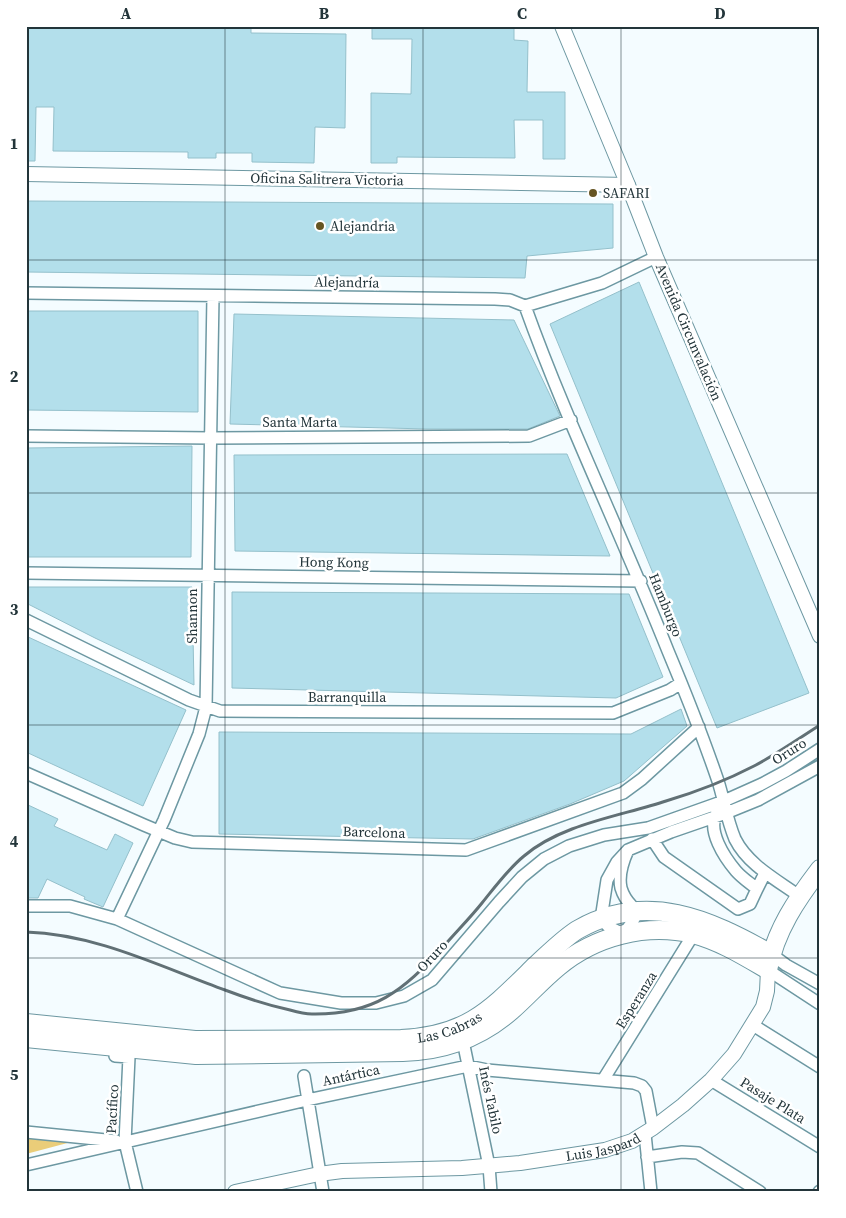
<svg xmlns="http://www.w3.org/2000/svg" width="846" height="1218" viewBox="0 0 846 1218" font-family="'Source Serif 4',serif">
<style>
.green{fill:#eacd79}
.building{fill:#b3dfeb;stroke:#94c0cb}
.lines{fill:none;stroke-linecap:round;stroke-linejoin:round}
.minor-casing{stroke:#6d98a2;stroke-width:14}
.tertiary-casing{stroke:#6d98a2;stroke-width:16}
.primary-casing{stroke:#6d98a2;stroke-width:20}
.minor{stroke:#fff;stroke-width:11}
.tertiary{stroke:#fff;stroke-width:14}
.primary{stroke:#fff;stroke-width:18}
.rail{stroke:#617075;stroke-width:3}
.grid{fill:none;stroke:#23353a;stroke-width:1;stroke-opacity:0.55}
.poi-dot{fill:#665523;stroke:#fff;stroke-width:2}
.labels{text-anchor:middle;stroke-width:5;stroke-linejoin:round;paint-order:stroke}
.street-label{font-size:14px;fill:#23353a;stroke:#fff}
.poi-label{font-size:14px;fill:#23353a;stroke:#fff;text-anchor:start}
.neatline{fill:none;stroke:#23353a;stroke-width:2}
.grid-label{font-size:16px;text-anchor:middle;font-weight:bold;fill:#23353a}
</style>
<rect width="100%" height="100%" fill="#f4fcff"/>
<path class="green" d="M26 1137 75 1141 26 1154Z"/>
<path class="building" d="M26 26H251V33L346 34 345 128 315 127 314 163 252 162V153H216V158H188V152L53 151 54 107H36L35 161H26Z
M372 26H514V40L528 41 527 92H565V159H543V120H514L515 158 397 157V163H371V93L411 94 412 39H372Z
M26 201 613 204V248L527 256 525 278 26 272Z
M639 282 809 693 717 728 550 324Z
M26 311H198V412L26 410Z
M234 314 514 320 560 416 528 429H427L230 424Z
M192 446 191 557H26V448Z
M567 454 610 556 235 551 234 455Z
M26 587H192L194 685 95 638 26 603Z
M232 592 629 594 663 677 616 698 232 688Z
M26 636 186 710 143 806 26 752Z
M681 709 687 726 624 781 570 804 473 839 219 834V732L631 734Z
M26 804 58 819 54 826 107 850 115 834 133 843 103 907 84 899 85 897 47 879 38 898H26Z"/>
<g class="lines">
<g class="minor-casing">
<path id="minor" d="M26 293 495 299 510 300 525 306 602 283 656 257
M525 306C567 423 622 535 668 651 686 694 703 737 718 781 724 800 727 820 735 839 748 865 777 880 799 896
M26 436 211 438 529 436 571 420
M26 573 641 581
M26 620 189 700 220 711 613 713 670 690 681 683
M26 773 144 825 175 838 192 842 466 850 623 793 642 779 699 727
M717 813C706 830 725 858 736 871 742 878 750 883 757 889L765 873
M652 839 664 857 738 909 750 904 757 889
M628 850C623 861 618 875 621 888 629 915 649 903 623 934L609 927 601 919 607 880 617 862 628 850 671 832 726 813 758 800 820 766
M26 906H70L117 919 280 993 341 1003H376L404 996 432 980 499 902 522 877 544 859 569 846 604 835 648 828 724 801 762 784 786 771 820 749
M117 919 164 820 199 734 206 707 213 296
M771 954 786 965 820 984
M768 970 820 1004
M753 1025 820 1067
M463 1041 489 1166 491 1192
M115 1056 129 1057 125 1142 137 1192
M304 1076 323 1192
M603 1080 693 935
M711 1080 820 1147
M26 1132 116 1141
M645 1134 651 1192
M647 1157 682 1152 698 1153 760 1192
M26 1165 307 1100 468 1066 487 1070 634 1083 642 1086 646 1091 653 1128
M819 1192 820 1191"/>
</g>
<g class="tertiary-casing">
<g id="tertiary">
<path d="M562 26 628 185 656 257 820 636"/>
<path d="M26 174 628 185"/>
<path id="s1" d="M235 1192 319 1174 342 1171 462 1168 520 1163 605 1150 632 1141 653 1128 683 1105 711 1080 734 1054 763 1007 767 991 768 970"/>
</g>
</g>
<g class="primary-casing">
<g id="primary">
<path id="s2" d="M26 1023 195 1040 401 1039C468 1036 491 1009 536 965 547 955 566 936 579 929 647 891 709 919 771 954"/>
<path d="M26 1038 196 1055 403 1052C444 1051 480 1038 511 1011 527 997 541 981 558 967 595 936 646 923 693 934 720 941 744 956 768 970 775 931 797 899 820 869"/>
</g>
</g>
<use href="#minor" class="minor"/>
<use href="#tertiary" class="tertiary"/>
<use href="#primary" class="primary"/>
<path class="rail" d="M26 932C96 934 161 967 225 990 246 998 267 1005 290 1010 297 1012 304 1014 312 1014 374 1015 403 991 443 947 456 932 470 918 482 903 495 887 508 869 524 856 561 824 621 816 666 801 696 792 727 780 754 766 777 754 798 739 820 725"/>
</g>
<path class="grid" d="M225 26V1192M423 26V1192M621 26V1192M26 260H820M26 493H820M26 725H820M26 958H820"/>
<g class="poi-dot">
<circle cx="593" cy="193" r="5"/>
<circle cx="320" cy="226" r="5"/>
</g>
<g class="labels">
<g class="street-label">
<text transform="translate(327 179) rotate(1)" y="5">Oficina Salitrera Victoria</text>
<text transform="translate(347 282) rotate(1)" y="5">Alejandría</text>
<text transform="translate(689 332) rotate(67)" y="5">Avenida Circunvalación</text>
<text x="300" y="427">Santa Marta</text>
<text transform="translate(334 562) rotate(1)" y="5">Hong Kong</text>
<text transform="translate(666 605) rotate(68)" y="5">Hamburgo</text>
<text transform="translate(192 616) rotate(-90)" y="5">Shannon</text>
<text x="347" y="702">Barranquilla</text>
<text transform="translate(789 751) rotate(-32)" y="5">Oruro</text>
<text transform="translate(374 832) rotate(2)" y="5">Barcelona</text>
<text transform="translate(432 956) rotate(-47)" y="5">Oruro</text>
<text transform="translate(636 1000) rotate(-58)" y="5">Esperanza</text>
<text dy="5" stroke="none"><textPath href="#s2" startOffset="426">Las Cabras</textPath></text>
<text transform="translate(351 1075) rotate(-12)" y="5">Antártica</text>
<text transform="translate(491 1100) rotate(78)" y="5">Inés Tabilo</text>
<text transform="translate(773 1100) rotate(32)" y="5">Pasaje Plata</text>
<text transform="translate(112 1109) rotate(-87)" y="5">Pacífico</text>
<text dy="5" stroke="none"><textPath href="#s1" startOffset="372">Luis Jaspard</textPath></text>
</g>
<g class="poi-label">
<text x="603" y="198">SAFARI</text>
<text x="330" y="231">Alejandria</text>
</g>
</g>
<rect width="846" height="1218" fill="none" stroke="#ffffff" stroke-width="55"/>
<rect x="28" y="28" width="790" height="1162" class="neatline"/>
<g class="grid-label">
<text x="126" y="19">A</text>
<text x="324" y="19">B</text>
<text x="522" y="19">C</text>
<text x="720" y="19">D</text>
<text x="14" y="149">1</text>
<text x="14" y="382">2</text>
<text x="14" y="615">3</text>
<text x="14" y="847">4</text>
<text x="14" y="1080">5</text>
</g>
</svg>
